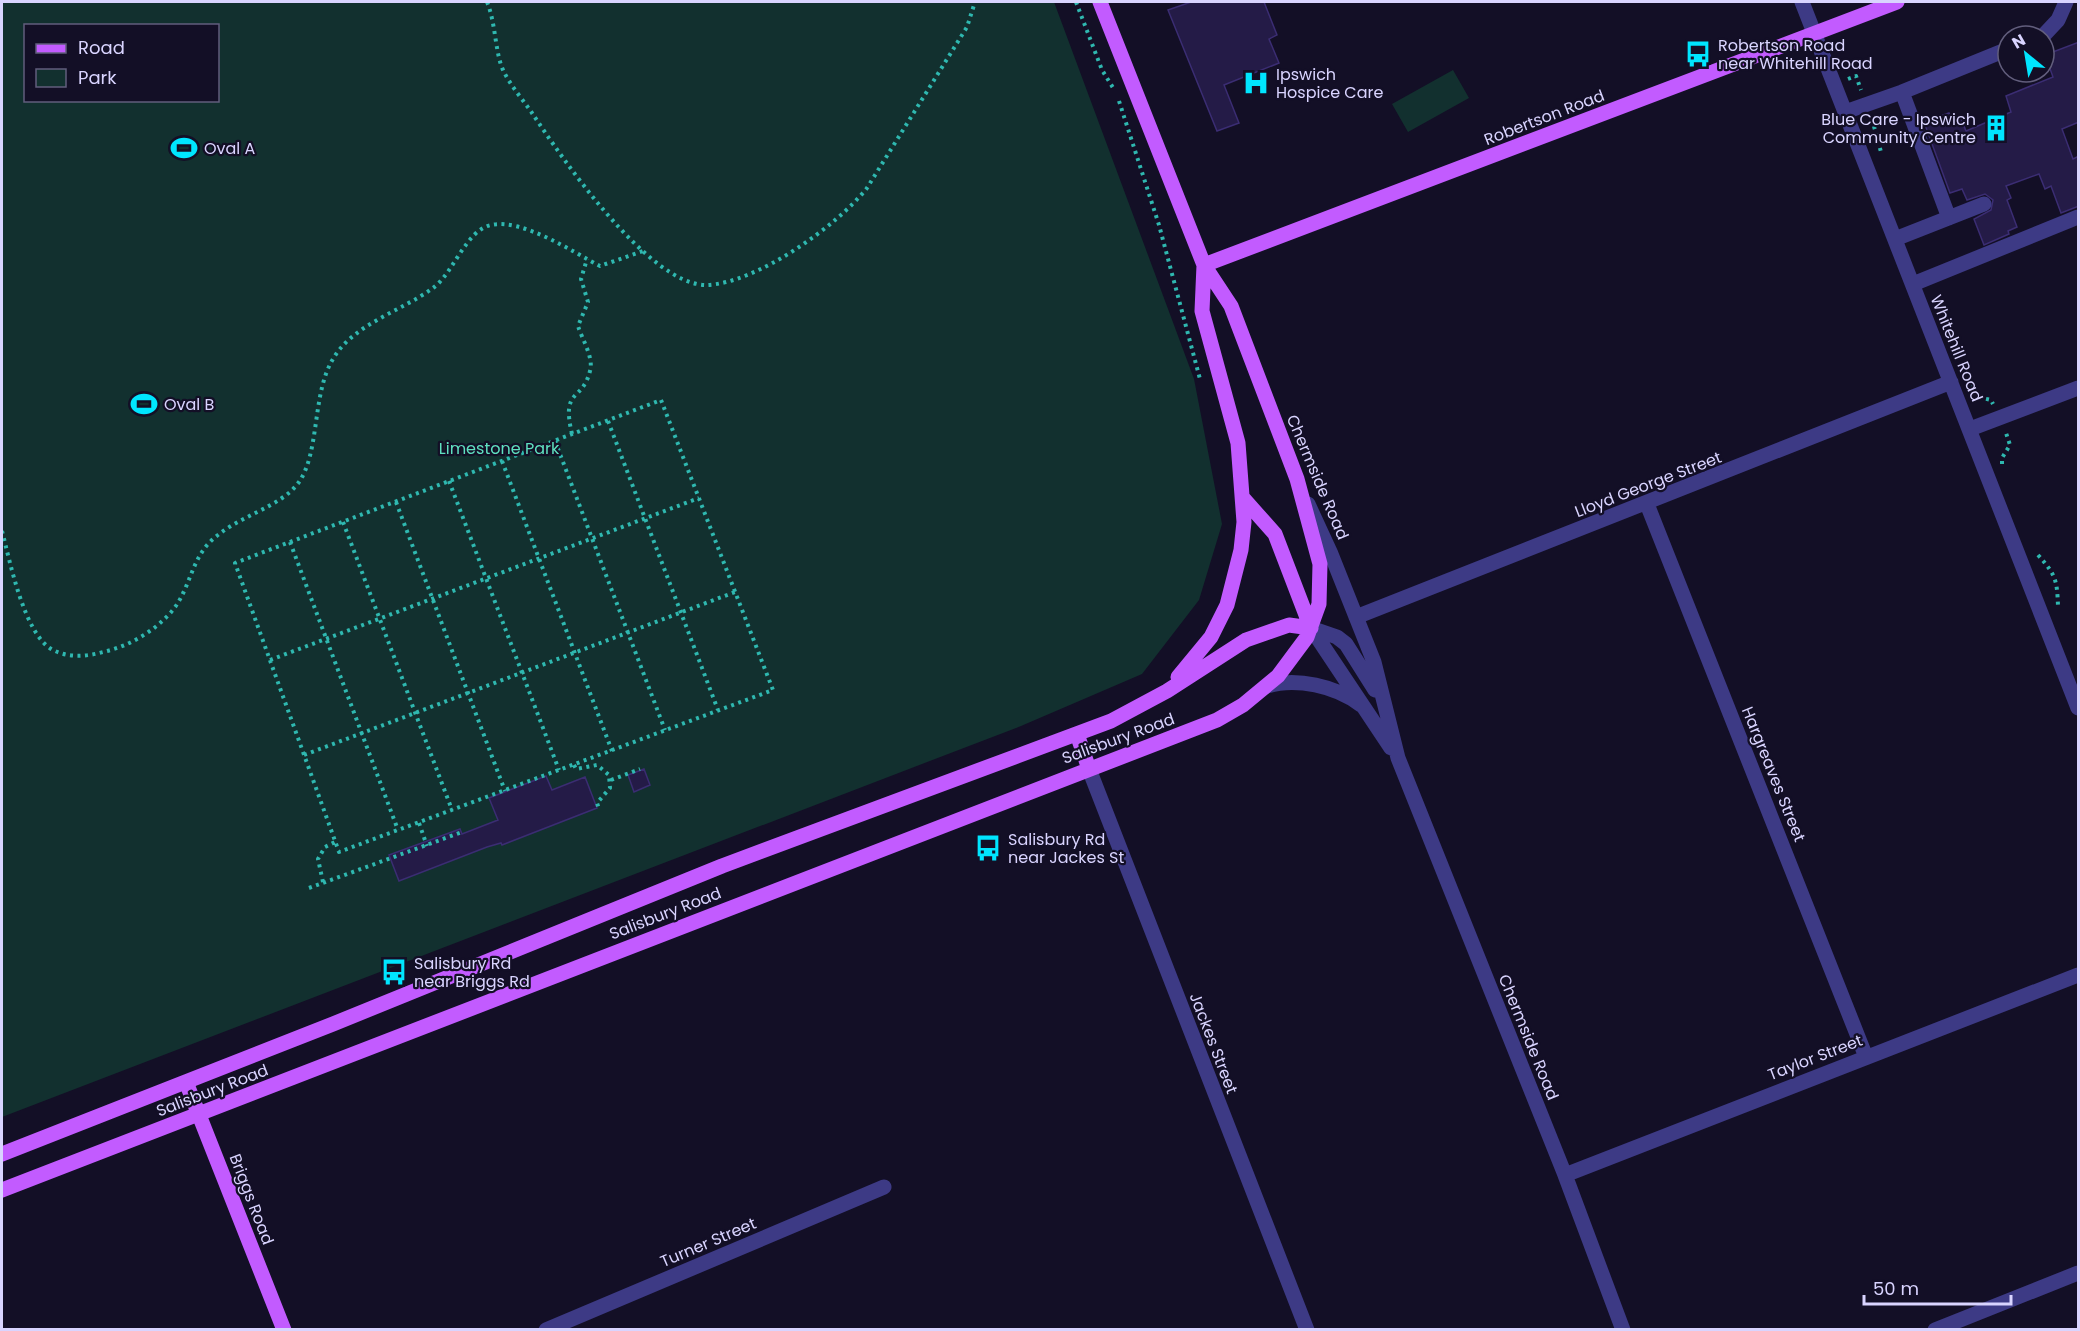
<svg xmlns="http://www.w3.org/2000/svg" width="2080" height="1331" viewBox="0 0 2080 1331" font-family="Poppins,sans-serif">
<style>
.green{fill:#12302f;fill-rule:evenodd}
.building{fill:#241b47;stroke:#3b2d73;stroke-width:1.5}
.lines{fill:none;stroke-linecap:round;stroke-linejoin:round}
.path{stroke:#2fb8b0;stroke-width:4;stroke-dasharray:3 4.5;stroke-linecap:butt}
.minor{stroke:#3d3a85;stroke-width:15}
.major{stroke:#c25bff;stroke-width:15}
.labels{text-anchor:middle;stroke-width:4.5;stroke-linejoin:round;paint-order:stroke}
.poi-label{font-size:16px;fill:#d9d4ff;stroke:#130f26;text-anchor:start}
.street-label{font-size:16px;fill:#d9d4ff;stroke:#130f26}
.park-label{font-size:16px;fill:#5fe0c0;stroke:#130f26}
</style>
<rect width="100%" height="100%" fill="#130f26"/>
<path class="green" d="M2 2H1054L1194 379 1222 524 1199 600 1142 674 1021 726 2 1117ZM26 26H218V100H26Z
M1453 70 1469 98 1408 132 1392 104Z"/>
<path class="building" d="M1191 2H1264L1277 35 1269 39 1279 63 1224 85 1239 123 1217 131 1168 10Z
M2079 42V122L2062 129 2073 159 2079 156V206L2061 213 2051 186 2045 189 2039 174 2006 186 2011 198 2007 200 2017 227 2008 231 2009 234 1984 245 1974 219 1991 210 1993 200 1985 194 1967 200 1962 189 1950 193 1924 122 1949 113 1952 119 1960 116 1966 131 2011 112 2006 96 2053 77 2045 55Z
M644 769 650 785 634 792 628 775Z
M546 776 552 790 585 777 597 808 502 845 501 843 487 847 399 881 389 855 460 829 462 834 498 820 489 798Z"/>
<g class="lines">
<path class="path" d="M487 2C496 23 495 55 504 72 511 86 523 100 532 113 562 158 649 286 707 285 757 283 837 226 867 188L967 27 975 2
M1076 2 1102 70 1115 91
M1848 79 1856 76 1861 90
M1119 101 1159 225 1200 379
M1872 119 1881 152
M1964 363 1978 397 1991 400 1993 404
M661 400 773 690 339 852 235 563Z
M608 421 718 710
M572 434C561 387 582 403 590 371 594 358 582 339 578 326L588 302 581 279 587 259
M555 441 665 730
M502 461 612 751
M2002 464V458L2010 445 2006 433
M449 481 559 770
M396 502 505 791
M343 522 452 810
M2 531C10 561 24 635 53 650 71 659 89 656 107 651 131 645 156 630 172 611 189 591 191 562 209 543 235 516 281 508 299 482 320 452 312 393 333 359 353 324 402 311 433 288 453 274 466 230 491 225 522 218 573 252 600 266L643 251
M290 542 398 830
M2038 555C2056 575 2057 580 2058 606
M270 660 699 498
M304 755 735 592
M574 765 576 769 597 765 609 775 610 788 597 803 599 809
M611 780 640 769
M419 823 427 846
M323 882 318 859 325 847 335 842
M309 888 462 832"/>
<path class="minor" d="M1802 2 2078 708
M2043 36 2058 20 2066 2
M1845 112 1902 92
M1949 218 1902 92 2008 49
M1895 239 1984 204
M1913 284 2078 217
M1970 429 2078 388
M1308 504 1331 554 1374 662 1398 758 1565 1175 1623 1330
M1647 504 1866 1057
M1356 617 1951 382
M1311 628 1391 748
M1311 628 1337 637 1346 644 1375 690
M1267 686C1296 677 1336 686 1361 705
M1089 769 1307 1330
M1565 1175 2078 975
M546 1330 884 1187
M1935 1330 2078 1273"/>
<path class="major" d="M1204 265 1897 2
M1243 498 1275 534 1311 628
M1178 677 1211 637 1227 605 1241 550 1244 522 1238 443 1202 311 1204 265
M1077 734 1089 769
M186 1082 284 1330
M2 1154 333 1024 722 866 1111 721 1167 691 1246 640 1289 625 1311 628
M2 1190 1217 720 1243 705 1278 676 1307 637 1319 604 1320 564 1297 479 1231 306 1204 265 1100 2"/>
</g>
<defs>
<g id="bus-bare" transform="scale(2.07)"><path d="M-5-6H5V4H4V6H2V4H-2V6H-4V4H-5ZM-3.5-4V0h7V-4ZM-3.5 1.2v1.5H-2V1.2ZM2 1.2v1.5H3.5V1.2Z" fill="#00e5ff" stroke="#130f26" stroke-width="2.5" paint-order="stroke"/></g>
<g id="hospital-bare" transform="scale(2.07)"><path d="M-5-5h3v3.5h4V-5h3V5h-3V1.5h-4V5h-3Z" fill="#00e5ff" stroke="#130f26" stroke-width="2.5" paint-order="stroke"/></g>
<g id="building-bare" transform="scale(2.07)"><path d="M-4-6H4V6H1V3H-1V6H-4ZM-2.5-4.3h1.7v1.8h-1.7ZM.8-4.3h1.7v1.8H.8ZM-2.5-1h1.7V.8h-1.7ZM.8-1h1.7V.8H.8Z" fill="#00e5ff" stroke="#130f26" stroke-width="2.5" paint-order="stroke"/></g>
<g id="stadium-bare" transform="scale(2.07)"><path d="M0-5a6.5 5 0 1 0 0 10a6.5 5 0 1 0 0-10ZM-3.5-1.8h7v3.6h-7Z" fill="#00e5ff" stroke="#130f26" stroke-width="2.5" paint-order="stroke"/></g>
</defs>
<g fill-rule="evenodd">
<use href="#bus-bare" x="1698" y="54"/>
<use href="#hospital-bare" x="1256" y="83"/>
<use href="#building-bare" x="1996" y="128"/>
<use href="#stadium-bare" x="184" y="148"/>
<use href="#stadium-bare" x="144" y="404"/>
<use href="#bus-bare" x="988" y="848"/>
<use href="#bus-bare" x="394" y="972"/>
</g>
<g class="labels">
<g class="poi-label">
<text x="1718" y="51">Robertson Road<tspan x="1718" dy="18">near Whitehill Road</tspan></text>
<text x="1276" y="80">Ipswich<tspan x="1276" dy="18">Hospice Care</tspan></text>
<text x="1976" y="125" text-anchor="end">Blue Care - Ipswich<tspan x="1976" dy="18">Community Centre</tspan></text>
<text x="204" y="154">Oval A</text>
<text x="164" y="410">Oval B</text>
<text x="1008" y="845">Salisbury Rd<tspan x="1008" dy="18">near Jackes St</tspan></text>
<text x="414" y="969">Salisbury Rd<tspan x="414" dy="18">near Briggs Rd</tspan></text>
</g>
<g class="street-label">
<text transform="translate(1544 117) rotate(-21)" y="6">Robertson Road</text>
<text transform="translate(1957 348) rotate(68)" y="6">Whitehill Road</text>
<text transform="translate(1318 477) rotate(67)" y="6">Chermside Road</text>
<text transform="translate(1648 484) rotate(-21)" y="6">Lloyd George Street</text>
<text transform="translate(1118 738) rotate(-20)" y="6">Salisbury Road</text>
<text transform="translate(1774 774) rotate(68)" y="6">Hargreaves Street</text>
<text transform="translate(665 913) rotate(-21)" y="6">Salisbury Road</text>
<text transform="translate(1529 1037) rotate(68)" y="6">Chermside Road</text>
<text transform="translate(1214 1043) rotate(69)" y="6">Jackes Street</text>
<text transform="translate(1815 1057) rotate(-21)" y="6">Taylor Street</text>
<text transform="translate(212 1090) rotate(-21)" y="6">Salisbury Road</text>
<text transform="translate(252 1199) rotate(69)" y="6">Briggs Road</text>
<text transform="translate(708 1242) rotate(-23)" y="6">Turner Street</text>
</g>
<g class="park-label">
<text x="499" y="454">Limestone Park</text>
</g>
</g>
<rect width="2080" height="1331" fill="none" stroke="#d9d4ff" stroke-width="6"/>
<rect x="24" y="24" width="195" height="78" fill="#130f26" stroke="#625e7d" stroke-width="1.5"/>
<rect x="36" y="44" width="30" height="9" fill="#c25bff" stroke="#625e7d" stroke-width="1.5"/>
<text x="78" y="54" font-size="18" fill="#d9d4ff">Road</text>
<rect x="36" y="69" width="30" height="18" fill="#12302f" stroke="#625e7d" stroke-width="1.5"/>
<text x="78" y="84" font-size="18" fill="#d9d4ff">Park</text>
<g transform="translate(2026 54) rotate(330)"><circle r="28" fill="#130f26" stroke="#625e7d" stroke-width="1.5"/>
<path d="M0-4.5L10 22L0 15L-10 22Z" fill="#00e5ff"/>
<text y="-9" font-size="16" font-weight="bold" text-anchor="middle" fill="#d9d4ff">N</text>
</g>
<path d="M1864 1295v9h147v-9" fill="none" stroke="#d9d4ff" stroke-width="3"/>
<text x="1873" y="1295" font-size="18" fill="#d9d4ff" stroke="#130f26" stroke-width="4.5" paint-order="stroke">50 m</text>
</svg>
